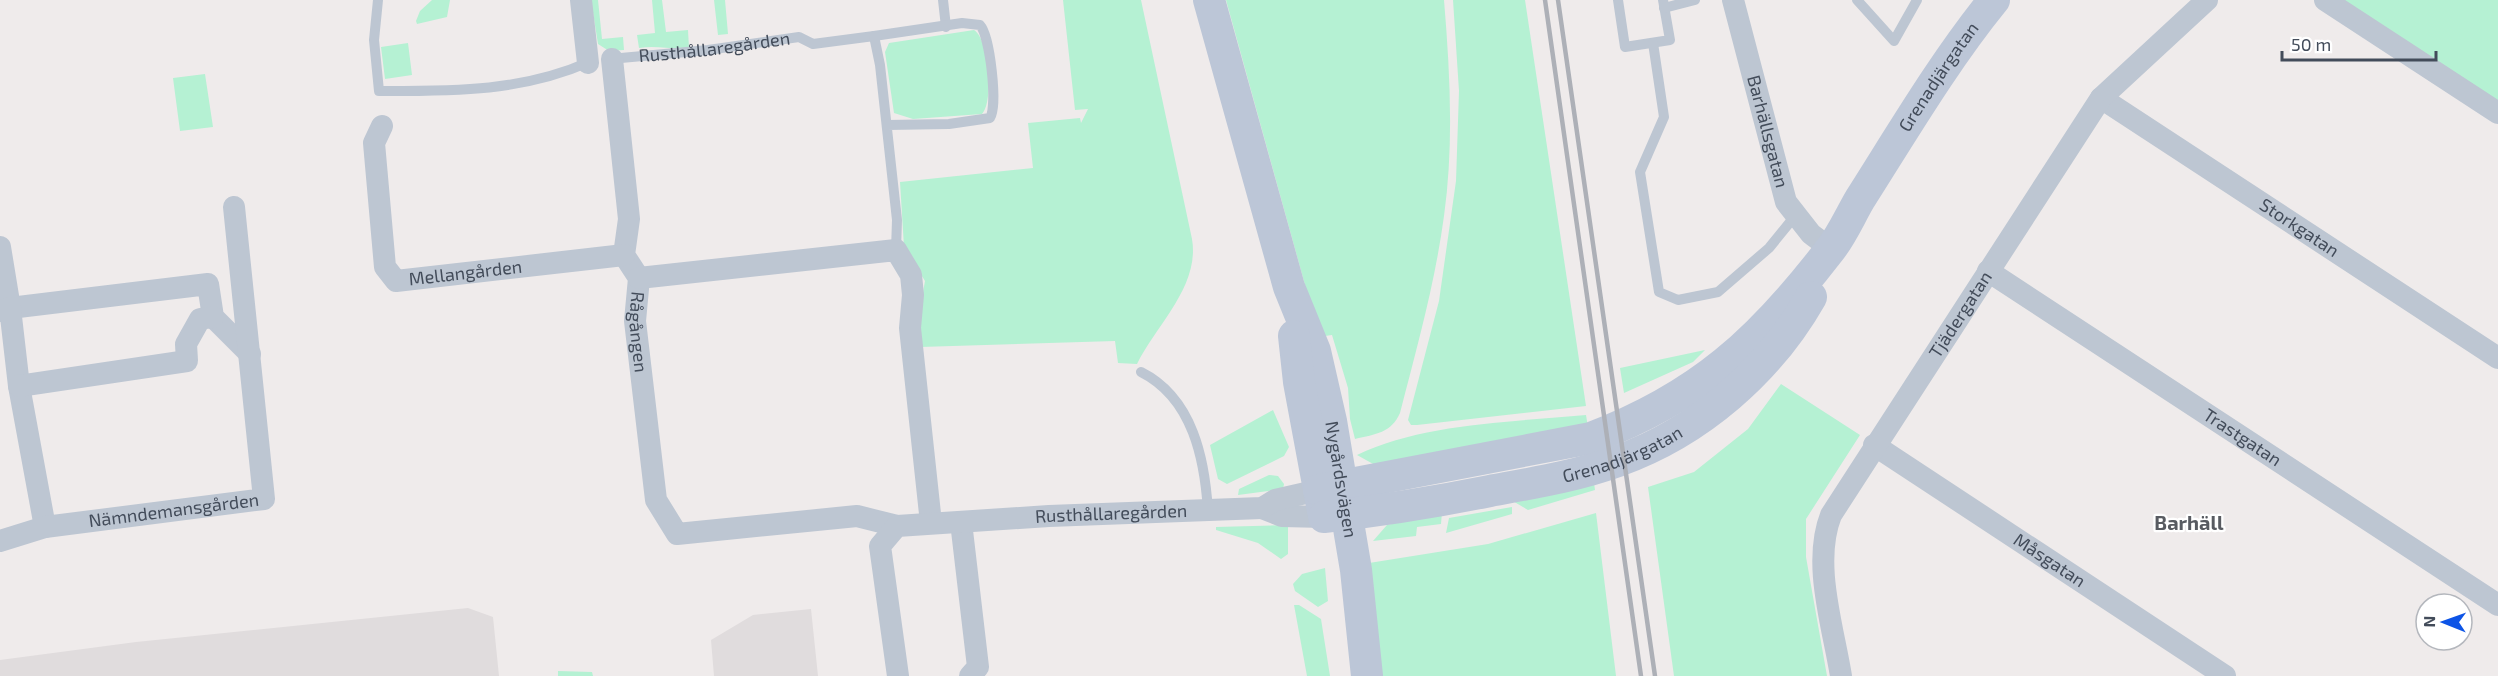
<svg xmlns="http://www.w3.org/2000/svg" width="2498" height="676" viewBox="0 0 2498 676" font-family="'Exo 2',sans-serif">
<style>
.education{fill:#e0dcdd}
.green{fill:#b5f1d3}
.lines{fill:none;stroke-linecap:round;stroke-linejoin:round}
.lane{stroke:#bdc6d2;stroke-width:10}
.street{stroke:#bdc6d2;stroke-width:22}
.secondary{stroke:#bcc6d7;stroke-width:32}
.rail{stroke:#adb0b7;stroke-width:4.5}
.labels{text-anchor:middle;stroke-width:4.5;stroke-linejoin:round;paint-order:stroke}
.street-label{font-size:18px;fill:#434c5a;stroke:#fff}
.neighbourhood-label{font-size:20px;font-weight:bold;fill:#585b61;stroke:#fff}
</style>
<rect width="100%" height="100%" fill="#efebeb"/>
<path class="education" d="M468 608 493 617 499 676H0V660L136 642Z
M811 609 818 676H714L711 640 753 615Z"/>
<path class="green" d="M432 0H450L447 17 417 24 416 21 420 11Z
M591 0H598L602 39 623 37 624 50 609 51 598 44Z
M652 0H662L666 32 688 30 689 48C671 50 657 45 639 48L637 35 655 33Z
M714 0H725L728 34 718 35Z
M1063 0H1141L1192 239C1200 286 1157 324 1137 364L1118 363 1115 341 920 347 918 320 925 281 904 247 900 182 1033 168 1028 123 1080 118 1081 123 1088 109 1075 110Z
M1226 0H1444C1450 72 1454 144 1444 216 1435 283 1417 347 1400 413 1391 433 1376 434 1355 439L1350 419 1348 388 1332 335 1325 336 1310 303Z
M1453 0H1525L1586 406 1417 425H1411L1408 420 1439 301 1456 181 1459 91Z
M2343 0H2498V101Z
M974 30C989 39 994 101 982 114L913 119 894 113 885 52 889 43Z
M408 43 412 75 385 79 381 47Z
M205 74 213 127 180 131 173 78Z
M1705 350 1693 362 1624 393 1620 368Z
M1781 384 1860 435 1806 519V557L1827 676H1674L1648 487 1694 472 1748 429Z
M1273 410 1289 447 1284 456 1227 484 1218 479 1210 445Z
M1586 415 1588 427 1375 465 1357 455C1423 423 1514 422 1586 415Z
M1269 475 1278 476 1284 484 1283 489 1238 495 1239 489Z
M1594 483 1595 490 1528 510 1511 500Z
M1512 507V514L1446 533 1449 518Z
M1442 512 1441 524 1417 527 1416 536 1373 541 1387 525Z
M1596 513 1616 676H1381L1369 563 1488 544Z
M1288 525V554L1281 559 1258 543 1216 530V527Z
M1325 568 1328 601 1318 607 1295 591 1293 584 1302 574Z
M1294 605H1299L1321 619 1330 676H1307Z
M558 671 592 672 593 676H558Z"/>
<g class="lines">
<g class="lane">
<path d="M378 0 374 40 379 91C452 91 521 92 589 62"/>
<path d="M943 0 946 27"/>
<path d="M1618 0 1625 47 1670 40 1663 0"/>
<path d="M1857 0 1894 41 1917 0"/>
<path d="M1664 8 1695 0"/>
<path d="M1653 43 1664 117 1640 172 1659 292 1678 300 1718 292 1769 248 1795 216"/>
<path id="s1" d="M610 59 708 50 799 37 813 44 874 36"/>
<path d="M887 125 949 124 990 118C998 105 990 36 980 25L962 23 874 36 880 65 897 220 896 250"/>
<path d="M1141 372C1193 398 1205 460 1208 512"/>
</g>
<g class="street">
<path d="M581 0 588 63"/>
<path id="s2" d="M1733 0 1786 202 1811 234 1831 249"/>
<path d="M2325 0 2498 113"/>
<path id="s3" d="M612 59 629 219 624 255 639 278 635 321 656 500 677 534 857 516 897 526"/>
<path id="s4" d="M2101 98 2498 358"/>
<path id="s5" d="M382 126 374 143 385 267 396 281 624 255"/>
<path d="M0 247 10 308 208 284 213 317 250 354"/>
<path id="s6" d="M1988 271 2498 605"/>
<path d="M639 278 896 250 911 275 913 295 910 328 931 523"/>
<path d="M0 311 10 308 19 386 45 527"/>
<path d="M19 386 187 361 186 344 200 319 213 317"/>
<path id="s7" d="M1874 445 2225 676"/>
<path d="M1262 508 1282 516 1324 517"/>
<path d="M961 522 978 667 970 676"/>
<path id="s8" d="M0 541 45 527 264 499 234 207"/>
<path id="s9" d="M898 676 880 546 897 526 1049 516 1262 508 1275 500 1319 490"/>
<path id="s10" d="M1841 676C1833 626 1812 563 1831 515L2101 98 2207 0"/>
</g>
<g class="secondary">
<path id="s11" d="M1209 0 1289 287 1315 351 1331 421 1356 570 1367 676"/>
<path d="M1294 336 1299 382 1323 511"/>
<path id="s12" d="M1319 490 1591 438C1699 397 1760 341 1830 250 1842 235 1850 216 1860 199 1902 133 1945 60 1994 0"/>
<path id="s13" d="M1324 517C1380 511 1435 502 1490 491 1533 483 1577 476 1618 461 1699 432 1769 371 1811 297"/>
</g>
<path class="rail" d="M1545 0 1641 676
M1558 0 1655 676"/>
</g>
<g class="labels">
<g class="street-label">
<text dy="6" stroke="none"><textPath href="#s1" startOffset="105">Rusthållaregården</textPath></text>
<text dy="6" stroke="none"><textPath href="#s12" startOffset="790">Grenadjärgatan</textPath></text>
<text dy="6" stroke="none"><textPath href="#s2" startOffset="136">Barhällsgatan</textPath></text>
<text dy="6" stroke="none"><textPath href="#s4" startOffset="237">Storkgatan</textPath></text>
<text dy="6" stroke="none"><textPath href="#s5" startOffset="231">Mellangården</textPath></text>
<text dy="6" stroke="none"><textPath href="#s10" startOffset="402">Tjädergatan</textPath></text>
<text dy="6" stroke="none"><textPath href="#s3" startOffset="279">Rågången</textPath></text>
<text dy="6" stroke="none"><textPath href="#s6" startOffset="304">Trastgatan</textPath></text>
<text dy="6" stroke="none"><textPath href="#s13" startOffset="306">Grenadjärgatan</textPath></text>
<text dy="6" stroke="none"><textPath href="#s11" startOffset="498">Nygårdsvägen</textPath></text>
<text dy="6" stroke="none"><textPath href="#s8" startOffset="177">Nämndemansgården</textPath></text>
<text dy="6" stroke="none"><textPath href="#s9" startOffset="372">Rusthållaregården</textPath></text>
<text dy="6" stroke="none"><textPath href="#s7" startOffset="210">Måsgatan</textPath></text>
</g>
<g class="neighbourhood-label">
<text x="2189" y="530">Barhäll</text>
</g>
</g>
<g transform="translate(2444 622) rotate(271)"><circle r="28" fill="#ffffff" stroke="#b4b7bd" stroke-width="1.5"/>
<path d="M0-4.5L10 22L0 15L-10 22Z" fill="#0d54e6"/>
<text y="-9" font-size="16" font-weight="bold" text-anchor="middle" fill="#434c5a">N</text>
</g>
<path d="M2282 51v9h154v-9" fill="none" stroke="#434c5a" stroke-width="3"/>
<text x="2291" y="51" font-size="18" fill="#434c5a" stroke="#ffffff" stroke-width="4.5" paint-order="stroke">50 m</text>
</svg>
